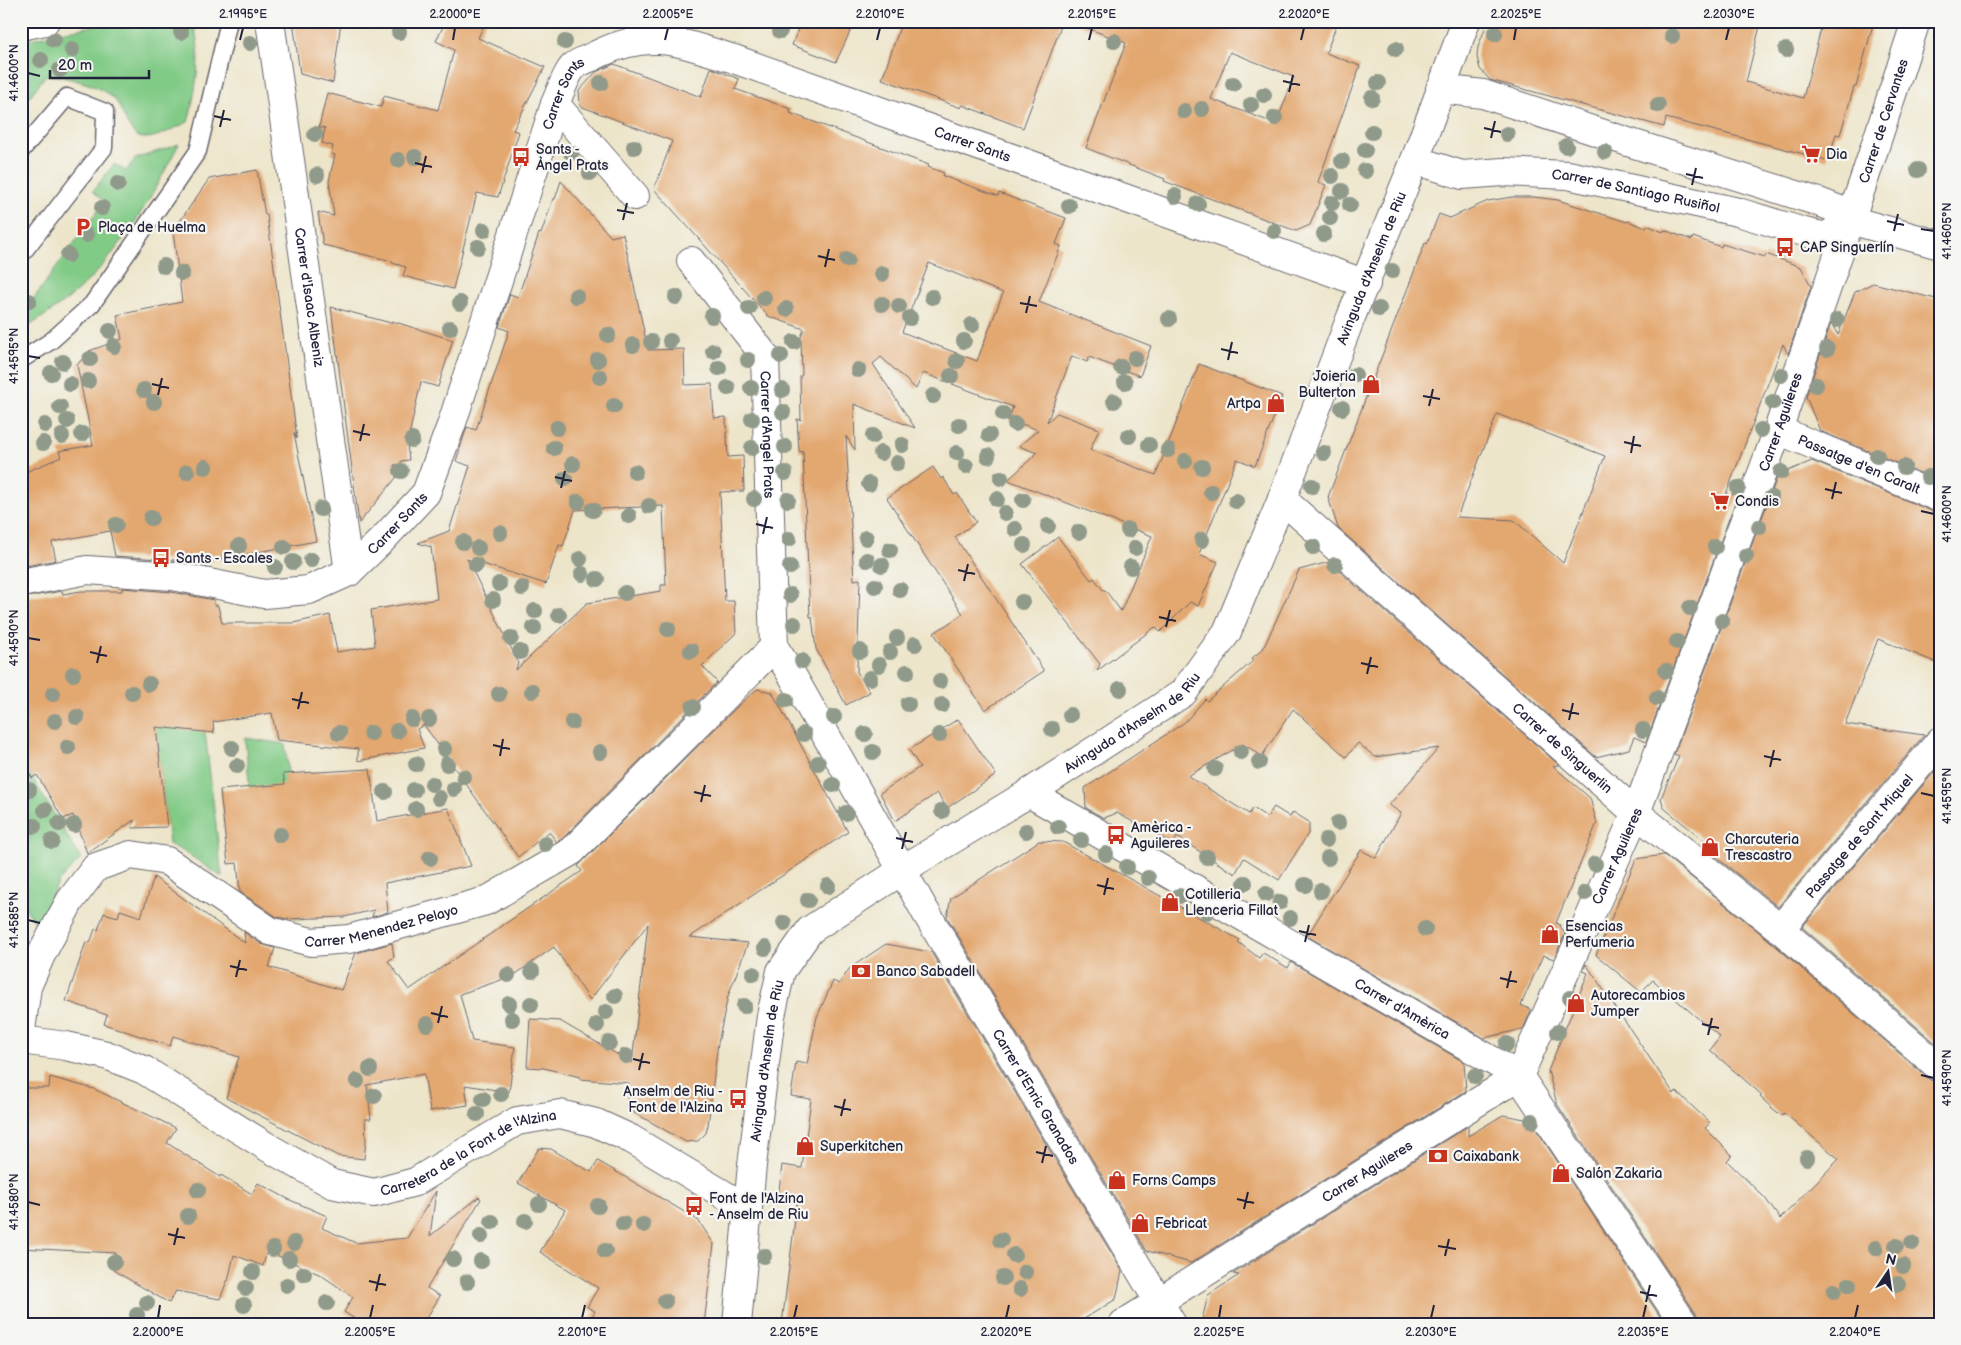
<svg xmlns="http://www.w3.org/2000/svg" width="1961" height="1345" viewBox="0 0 1961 1345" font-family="'Balsamiq Sans',sans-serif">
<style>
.green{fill:#82cb87;stroke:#527661}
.building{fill:#e3a76f;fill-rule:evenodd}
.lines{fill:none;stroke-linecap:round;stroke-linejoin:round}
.lane-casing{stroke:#69666d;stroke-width:19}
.street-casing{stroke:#69666d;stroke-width:30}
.lane{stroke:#fff;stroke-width:16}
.street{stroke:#fff;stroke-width:28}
.tree{fill:#909a8a}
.ticks{fill:none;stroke:#22223b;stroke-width:2}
.labels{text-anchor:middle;stroke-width:4.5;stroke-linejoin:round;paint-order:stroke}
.street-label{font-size:14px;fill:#22223b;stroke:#f6f6f2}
.poi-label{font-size:14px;fill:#22223b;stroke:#f6f6f2;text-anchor:start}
.neatline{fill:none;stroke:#22223b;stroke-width:2}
.ticks-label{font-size:12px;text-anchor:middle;fill:#22223b}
</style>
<rect width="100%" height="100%" fill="#f6f6f2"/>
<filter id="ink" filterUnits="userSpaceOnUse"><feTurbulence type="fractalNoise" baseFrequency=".02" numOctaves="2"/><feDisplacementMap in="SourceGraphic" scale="10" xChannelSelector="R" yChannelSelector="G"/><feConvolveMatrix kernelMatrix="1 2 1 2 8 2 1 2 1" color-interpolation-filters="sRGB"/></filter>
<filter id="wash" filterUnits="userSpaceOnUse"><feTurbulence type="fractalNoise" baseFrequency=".0096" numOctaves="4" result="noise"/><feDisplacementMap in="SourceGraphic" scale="20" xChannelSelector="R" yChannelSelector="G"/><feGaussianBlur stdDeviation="1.12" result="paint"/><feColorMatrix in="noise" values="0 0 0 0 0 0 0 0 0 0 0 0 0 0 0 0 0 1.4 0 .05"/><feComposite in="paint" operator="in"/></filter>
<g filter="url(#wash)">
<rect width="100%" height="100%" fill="#ede5ca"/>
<path class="green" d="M116 21H191C205 45 195 96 188 122 177 127 156 139 144 138 126 137 124 106 112 97 93 82 69 78 46 75L21 108V41Z
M179 144C151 197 128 241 85 284 67 302 42 317 21 332V316L104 202 93 191 114 164 126 171 135 159Z
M155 720 175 723 205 732 222 877 188 854 169 844Z
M245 738 285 744 304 919H295L278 914 252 815Z
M21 759 81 859 59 881 37 925 21 902Z"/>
<g id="blocks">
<path class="building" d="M293 21H341L333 83 300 74Z
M446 21H486L478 38 545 67 513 130 519 132 498 197 477 193 453 289 403 276 406 267 392 263V261L323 245 318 212 334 216 329 181 335 155 331 154 333 146 322 143 325 128 319 127 327 93 381 107 384 96 438 110 454 50 436 41Z
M801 21H855L836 62 792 45Z
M902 21H1063L1023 128 962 105 961 108 882 79Z
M1075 21H1338L1326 53 1360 66 1318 182 1326 185 1310 225 1296 231 1164 181 1165 179 1086 148 1126 43 1074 23ZM1230 52 1294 77 1276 124 1211 99Z
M1488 21H1747L1760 26 1746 82 1803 98 1823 21H1874L1856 87H1854L1840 135 1836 134 1830 155 1828 154 1827 160 1666 118 1664 127 1490 80 1480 69 1477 57 1478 47Z
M614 64 701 97 711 68 739 79 735 89 791 109 790 113 929 165 928 167 944 173 943 176 998 196 999 193 1066 218 1056 244 1061 246 1039 302 1151 346 1140 376 1089 357 1087 362 1072 356 1047 422 1057 413 1099 429 1090 450 1156 475 1199 364 1282 396 1255 466 1237 459 1199 554 1218 562 1198 606 1190 602 1160 632 1155 627 1097 671 1100 664 1022 564 1058 537 1091 580 1094 578 1103 590H1105L1121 611 1152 536 1008 480 1037 453 1019 446 1038 430 1009 419 1013 407 923 373 916 389 881 357 873 364 915 428 854 404 855 450 846 436 854 580 860 579 857 672 870 692 846 705 816 649 812 617H810L803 452 799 451 797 419 801 420 800 376 802 375 801 337 804 329 768 316 654 189 672 141 580 106 579 91 596 72ZM929 263 1003 293 977 361 902 332Z
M257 170 265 215H267L297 439 294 433 316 541 206 562 207 567 174 560 115 556 110 531 52 542 56 560 21 567V474L61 457 59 451 93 445 77 365 89 351 122 339 117 315 182 302 173 231 209 179Z
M561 181 611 237 623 234 648 350 684 349 685 385 712 384 714 418 726 417 728 457 743 456 744 491 720 492 725 601H734L736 633 702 666 717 682 562 839 557 842 549 832 518 857 424 725 417 729 424 748 358 761V749L277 740 272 713 213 722 214 733 156 727 167 827 132 828 134 820 87 853 73 815 63 819 37 775 32 778 21 759V598L62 591 63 594 81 591H122V588L171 592 214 600V605L218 606 222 623H293L330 615 337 652 375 646 371 610 437 599 431 547 418 543 449 531 470 466 456 461 465 433 467 427 476 430 509 331 499 327 510 294 518 297 539 233 541 234 553 199H555ZM663 506 666 585H661V591L587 603 516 670 518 662 467 559 546 584 559 545 563 546 575 510Z
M1534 197 1558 200 1627 222 1628 221 1646 228 1647 225 1663 232 1664 230 1692 240 1693 237 1721 247 1722 244 1765 257 1766 254 1801 267 1811 286 1788 354 1783 344 1725 497 1739 492 1646 742 1634 737 1629 749 1596 757 1338 528 1328 497 1425 243 1427 244 1439 214 1450 218 1488 201 1512 197ZM1497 414 1605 456 1563 563 1514 520 1457 517Z
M1873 283 1940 300V481L1820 431 1806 397 1831 323 1838 335 1855 292Z
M331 307 391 323 392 321 453 340 438 387 421 382 407 444 409 460 401 461V464L394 465 396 478 359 523Z
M1812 461 1934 512 1940 513V664L1878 639 1845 724 1924 735 1778 907 1704 847 1711 846 1664 808 1661 798 1679 756 1674 754 1778 475Z
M933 467 941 479 943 477 954 495 957 493 976 522 955 537 1044 671 985 710 934 633 963 614 887 498Z
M1329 562 1559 765 1553 766 1590 798 1597 823 1556 923 1559 924 1565 934 1554 959 1543 955 1521 1005 1531 1010 1523 1029 1484 1038 1307 936 1361 850 1376 858 1401 813 1389 805 1439 748 1375 757 1358 743 1346 757 1293 709 1262 756 1243 744 1188 776 1249 814 1253 808 1267 817 1274 807 1290 817 1293 812 1309 822V832L1279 880 1244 858 1235 874 1177 837 1173 844 1117 813 1104 818 1086 808 1085 788 1185 722 1205 699 1207 701 1254 660 1252 658 1263 649 1299 570Z
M757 689 772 692 848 832 690 937 748 943 728 996 718 1043 708 1125 706 1133 698 1141 686 1142 626 1108 629 1083 580 1079V1077L544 1068 527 1067 530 1019 560 1021 632 1063 648 924 590 1000 554 947 513 976 460 994 472 1041 515 1047 509 1092 465 1085 468 1105 430 1111 424 1074 367 1085 371 1119H365L366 1141 364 1159 338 1156 226 1098 239 1057 173 1036 170 1046 104 1024 107 1015 66 1001 86 942 90 943 95 929 98 930 104 913 118 917 120 910 141 917 154 877 245 943 244 932 261 944 275 948 269 967 341 990 356 953 392 943 394 957 388 961 409 990 582 871 578 866 739 705Z
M958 719 996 775 947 808 937 793 895 821 880 793 920 767 909 750Z
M1940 765V1047L1802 927Z
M370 769 377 821 448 808 471 866 385 883 388 912 372 917 374 910 344 917 287 919 277 917 240 892 237 863 228 864 220 790 285 784 283 774Z
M1039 841 1063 842 1240 940 1238 942 1259 958 1263 953 1288 968 1291 962 1464 1062 1466 1091 1191 1263 1147 1251 947 917 951 898Z
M1664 855 1770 941 1930 1080 1940 1083V1324H1700L1697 1315 1557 1104 1548 1071 1588 973 1583 971 1586 964 1674 1094 1676 1091 1710 1123 1705 1128 1732 1155 1727 1161 1765 1198 1780 1219 1839 1159 1784 1113 1782 1116 1772 1108 1760 1097 1762 1095 1710 1050 1720 1037 1653 980 1641 992 1596 955 1636 859Z
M886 944 931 952 1122 1271 1116 1299 1076 1324H782L797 1203 778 1199 782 1165 802 1168 811 1099 791 1096 796 1062 807 1064 817 1017 833 981 839 984 850 968Z
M50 1077 94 1089 176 1128 167 1143 220 1177 221 1175 252 1194 258 1183 290 1200 327 1216 322 1228 356 1243 407 1238 436 1191 430 1236 479 1197 481 1199 427 1288 440 1296 423 1324H363L344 1312 353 1297 321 1275 267 1251 263 1266 234 1255 228 1281H227L220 1299 176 1291 169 1303 113 1270 116 1253 21 1248V1088H49Z
M1503 1115 1530 1120 1665 1324H1201L1208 1295 1239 1275 1233 1274 1468 1126V1136Z
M539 1148 551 1149 591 1172 598 1161 698 1220 714 1244 704 1324H588L595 1311 587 1307 598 1288 540 1252 565 1210 518 1183Z"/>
</g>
</g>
<g filter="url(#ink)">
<use href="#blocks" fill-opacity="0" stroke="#69666d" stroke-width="1"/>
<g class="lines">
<g class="lane-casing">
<path id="lane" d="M21 151 67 97 105 112 104 148 21 255
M21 360 51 341 92 304 198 151 229 21"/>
</g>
<g class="street-casing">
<g id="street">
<path id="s1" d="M270 21 349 572"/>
<path d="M21 26 45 21"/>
<path d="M1440 89 1483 94 1628 142 1819 202 1837 209 1850 220 1940 245"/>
<path d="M555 104 635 196"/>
<path id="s2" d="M1415 160 1462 175 1503 172 1568 175 1738 212 1804 232 1826 237 1850 220"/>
<path id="s3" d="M691 261 765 356 774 647 792 675 925 911 1172 1324"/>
<path id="s4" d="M1778 430 1940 498"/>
<path id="s5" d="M1282 499 1636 813 1780 929 1940 1068"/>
<path id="s6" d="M21 583 87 570 173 576 264 594 309 590 349 572 383 539 426 493 452 423 555 104C559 95 567 72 574 66 580 61 591 58 598 54 651 28 682 43 734 59L1366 284"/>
<path id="s7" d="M1029 793 1519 1076 1684 1324"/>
<path id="s8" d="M1780 929 1940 741"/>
<path id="s9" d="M21 1030 27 987 41 955 70 901 96 867 131 855 167 861 270 931 311 942 349 939 486 901 572 851 774 647"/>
<path id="s10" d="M21 1040 66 1046 106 1055 144 1070 269 1148 332 1184 374 1193 415 1182 517 1121 560 1114 596 1123 631 1139 748 1209"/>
<path id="s11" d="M737 1324 752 1165 771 1016 781 971 810 930 915 862 1029 793 1183 693 1227 632 1282 499 1351 317 1415 160 1466 21"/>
<path id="s12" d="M1123 1324 1519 1076 1636 813 1778 430 1864 180 1916 21"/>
</g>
</g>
<use href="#lane" class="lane"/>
<use href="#street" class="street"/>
</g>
<g class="tree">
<circle cx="780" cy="31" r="8"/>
<circle cx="181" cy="32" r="8"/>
<circle cx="399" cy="32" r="8"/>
<circle cx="1495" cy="34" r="8"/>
<circle cx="1672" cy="36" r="8"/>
<circle cx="54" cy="40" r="8"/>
<circle cx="1114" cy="41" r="8"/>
<circle cx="565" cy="42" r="8"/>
<circle cx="250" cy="43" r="8"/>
<circle cx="1396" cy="49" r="8"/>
<circle cx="72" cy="50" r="8"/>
<circle cx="1786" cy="50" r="8"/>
<circle cx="41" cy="60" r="8"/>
<circle cx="60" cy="70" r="8"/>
<circle cx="601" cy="83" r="8"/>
<circle cx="1378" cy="83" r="8"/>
<circle cx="1233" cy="84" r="8"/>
<circle cx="1264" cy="95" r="8"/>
<circle cx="1372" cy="98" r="8"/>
<circle cx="1251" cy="105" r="8"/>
<circle cx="1658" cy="105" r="8"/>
<circle cx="1202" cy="109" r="8"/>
<circle cx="1184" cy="111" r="8"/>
<circle cx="1275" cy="118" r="8"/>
<circle cx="1372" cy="132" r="8"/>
<circle cx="315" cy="134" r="8"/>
<circle cx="1507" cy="134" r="8"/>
<circle cx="1566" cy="146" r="8"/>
<circle cx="634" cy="147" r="8"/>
<circle cx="1365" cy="150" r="8"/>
<circle cx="1605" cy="152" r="8"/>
<circle cx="571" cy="153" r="8"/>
<circle cx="415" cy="157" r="8"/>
<circle cx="398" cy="160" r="8"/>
<circle cx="1342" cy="161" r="8"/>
<circle cx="1918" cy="170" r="8"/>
<circle cx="1365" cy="171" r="8"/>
<circle cx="590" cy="173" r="8"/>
<circle cx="317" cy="175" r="8"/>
<circle cx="1332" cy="176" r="8"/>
<circle cx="118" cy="184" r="8"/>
<circle cx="1342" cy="191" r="8"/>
<circle cx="1175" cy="196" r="8"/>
<circle cx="1332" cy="203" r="8"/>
<circle cx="1198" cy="204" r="8"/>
<circle cx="1350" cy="205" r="8"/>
<circle cx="1069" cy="206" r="8"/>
<circle cx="102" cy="208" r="8"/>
<circle cx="1330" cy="218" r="8"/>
<circle cx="484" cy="230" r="8"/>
<circle cx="1274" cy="231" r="8"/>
<circle cx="1324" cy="234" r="8"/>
<circle cx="86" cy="235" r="8"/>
<circle cx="478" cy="247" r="8"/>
<circle cx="68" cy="255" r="8"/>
<circle cx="847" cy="260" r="8"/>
<circle cx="164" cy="266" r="8"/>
<circle cx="1392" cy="271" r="8"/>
<circle cx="182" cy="273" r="8"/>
<circle cx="882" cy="274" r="8"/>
<circle cx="576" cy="296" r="8"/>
<circle cx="676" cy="297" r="8"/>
<circle cx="932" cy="297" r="8"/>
<circle cx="764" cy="298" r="8"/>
<circle cx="29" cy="301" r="8"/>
<circle cx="460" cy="303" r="8"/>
<circle cx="882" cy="304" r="8"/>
<circle cx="899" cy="306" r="8"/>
<circle cx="749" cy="308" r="8"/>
<circle cx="786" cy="309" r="8"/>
<circle cx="1379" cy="309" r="8"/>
<circle cx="712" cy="316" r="8"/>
<circle cx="910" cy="318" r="8"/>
<circle cx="1169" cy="319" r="8"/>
<circle cx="1837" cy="320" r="8"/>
<circle cx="972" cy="325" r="8"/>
<circle cx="450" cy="328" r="8"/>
<circle cx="110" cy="331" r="8"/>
<circle cx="608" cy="335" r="8"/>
<circle cx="670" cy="341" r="8"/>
<circle cx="964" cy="341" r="8"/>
<circle cx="651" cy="342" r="8"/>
<circle cx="794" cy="342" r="8"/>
<circle cx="633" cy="345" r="8"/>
<circle cx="114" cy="346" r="8"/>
<circle cx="1827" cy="349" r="8"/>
<circle cx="713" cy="351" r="8"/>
<circle cx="781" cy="356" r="8"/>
<circle cx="1135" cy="358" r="8"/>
<circle cx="90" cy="359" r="8"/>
<circle cx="598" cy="360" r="8"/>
<circle cx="748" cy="360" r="8"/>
<circle cx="957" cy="361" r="8"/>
<circle cx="63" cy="362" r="8"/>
<circle cx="1121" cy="367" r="8"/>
<circle cx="719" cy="368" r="8"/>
<circle cx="858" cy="370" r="8"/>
<circle cx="51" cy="373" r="8"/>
<circle cx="1355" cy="375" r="8"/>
<circle cx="1781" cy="375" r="8"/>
<circle cx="951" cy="376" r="8"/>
<circle cx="600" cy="377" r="8"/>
<circle cx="88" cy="381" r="8"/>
<circle cx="1125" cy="382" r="8"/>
<circle cx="70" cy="384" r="8"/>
<circle cx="1816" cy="385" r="8"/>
<circle cx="728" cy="388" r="8"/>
<circle cx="751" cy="388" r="8"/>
<circle cx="144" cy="390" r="8"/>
<circle cx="782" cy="390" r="8"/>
<circle cx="933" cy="396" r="8"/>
<circle cx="1114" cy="401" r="8"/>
<circle cx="154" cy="402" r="8"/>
<circle cx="1773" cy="402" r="8"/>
<circle cx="614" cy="406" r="8"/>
<circle cx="60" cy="407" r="8"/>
<circle cx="1342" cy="408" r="8"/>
<circle cx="783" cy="412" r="8"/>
<circle cx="1003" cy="414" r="8"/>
<circle cx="752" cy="419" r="8"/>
<circle cx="67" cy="421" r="8"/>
<circle cx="1015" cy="424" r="8"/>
<circle cx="45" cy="425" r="8"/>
<circle cx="959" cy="425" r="8"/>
<circle cx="557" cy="428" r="8"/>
<circle cx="1761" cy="430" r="8"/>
<circle cx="82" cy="434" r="8"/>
<circle cx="989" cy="435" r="8"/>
<circle cx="62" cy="436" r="8"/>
<circle cx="873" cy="436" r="8"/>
<circle cx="1129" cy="436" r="8"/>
<circle cx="412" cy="440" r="8"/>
<circle cx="43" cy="443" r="8"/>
<circle cx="902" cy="445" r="8"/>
<circle cx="1149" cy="445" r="8"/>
<circle cx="785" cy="447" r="8"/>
<circle cx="554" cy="448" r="8"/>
<circle cx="752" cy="448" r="8"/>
<circle cx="1168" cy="450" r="8"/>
<circle cx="881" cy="453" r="8"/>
<circle cx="957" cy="453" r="8"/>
<circle cx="1324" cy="453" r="8"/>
<circle cx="988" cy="456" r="8"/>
<circle cx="1877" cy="456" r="8"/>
<circle cx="1185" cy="461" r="8"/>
<circle cx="897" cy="463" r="8"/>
<circle cx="573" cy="464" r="8"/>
<circle cx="966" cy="466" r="8"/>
<circle cx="205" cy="467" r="8"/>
<circle cx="1202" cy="467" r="8"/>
<circle cx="1904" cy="467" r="8"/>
<circle cx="401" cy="471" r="8"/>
<circle cx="187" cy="472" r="8"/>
<circle cx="635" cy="472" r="8"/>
<circle cx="1781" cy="472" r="8"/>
<circle cx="785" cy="473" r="8"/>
<circle cx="1928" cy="477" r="8"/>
<circle cx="1001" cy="478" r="8"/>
<circle cx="565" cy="479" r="8"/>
<circle cx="869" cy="484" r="8"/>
<circle cx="1312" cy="486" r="8"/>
<circle cx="1738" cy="488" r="8"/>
<circle cx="1211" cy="492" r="8"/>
<circle cx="1771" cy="498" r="8"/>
<circle cx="754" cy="499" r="8"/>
<circle cx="997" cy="499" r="8"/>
<circle cx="788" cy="500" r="8"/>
<circle cx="1023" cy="500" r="8"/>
<circle cx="1236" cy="501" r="8"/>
<circle cx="578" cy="502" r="8"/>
<circle cx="649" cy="506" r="8"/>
<circle cx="321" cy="509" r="8"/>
<circle cx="593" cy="510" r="8"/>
<circle cx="1005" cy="513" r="8"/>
<circle cx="629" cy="516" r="8"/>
<circle cx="151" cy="518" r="8"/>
<circle cx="116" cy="525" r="8"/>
<circle cx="1048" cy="526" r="8"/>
<circle cx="1759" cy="527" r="8"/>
<circle cx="1015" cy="529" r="8"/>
<circle cx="1128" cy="530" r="8"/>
<circle cx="1079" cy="532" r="8"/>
<circle cx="500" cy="533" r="8"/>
<circle cx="866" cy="538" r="8"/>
<circle cx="789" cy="539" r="8"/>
<circle cx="1202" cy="540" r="8"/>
<circle cx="463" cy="542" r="8"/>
<circle cx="1024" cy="545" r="8"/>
<circle cx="239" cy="546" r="8"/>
<circle cx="284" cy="547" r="8"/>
<circle cx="1313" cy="547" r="8"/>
<circle cx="1715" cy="547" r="8"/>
<circle cx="478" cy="548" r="8"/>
<circle cx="1135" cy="548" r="8"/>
<circle cx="890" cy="550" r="8"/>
<circle cx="1746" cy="556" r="8"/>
<circle cx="580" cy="559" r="8"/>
<circle cx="311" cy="560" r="8"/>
<circle cx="867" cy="560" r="8"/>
<circle cx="293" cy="562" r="8"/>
<circle cx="476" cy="565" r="8"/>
<circle cx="882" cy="565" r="8"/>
<circle cx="1335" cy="565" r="8"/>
<circle cx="275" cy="567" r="8"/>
<circle cx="790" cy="567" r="8"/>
<circle cx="1131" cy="567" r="8"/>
<circle cx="582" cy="574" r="8"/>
<circle cx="597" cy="579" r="8"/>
<circle cx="499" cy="584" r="8"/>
<circle cx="875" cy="586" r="8"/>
<circle cx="522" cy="588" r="8"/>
<circle cx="900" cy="590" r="8"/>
<circle cx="625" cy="593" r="8"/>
<circle cx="790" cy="595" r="8"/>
<circle cx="493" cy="600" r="8"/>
<circle cx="1022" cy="602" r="8"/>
<circle cx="1690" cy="608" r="8"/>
<circle cx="535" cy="611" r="8"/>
<circle cx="559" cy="615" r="8"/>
<circle cx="1722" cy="621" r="8"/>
<circle cx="794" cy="624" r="8"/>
<circle cx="534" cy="628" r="8"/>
<circle cx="668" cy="629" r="8"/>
<circle cx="511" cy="638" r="8"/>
<circle cx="897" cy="638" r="8"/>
<circle cx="1677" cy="642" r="8"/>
<circle cx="915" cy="644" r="8"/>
<circle cx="691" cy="651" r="8"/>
<circle cx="860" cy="651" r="8"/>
<circle cx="520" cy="652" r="8"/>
<circle cx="890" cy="652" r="8"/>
<circle cx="802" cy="661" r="8"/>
<circle cx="879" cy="665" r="8"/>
<circle cx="1666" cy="671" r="8"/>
<circle cx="907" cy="672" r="8"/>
<circle cx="73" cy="674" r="8"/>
<circle cx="870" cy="678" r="8"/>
<circle cx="940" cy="681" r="8"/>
<circle cx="149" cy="684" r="8"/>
<circle cx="1120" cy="689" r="8"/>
<circle cx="532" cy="691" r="8"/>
<circle cx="132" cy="693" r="8"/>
<circle cx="53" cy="694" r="8"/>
<circle cx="499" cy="694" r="8"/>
<circle cx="1657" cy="698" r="8"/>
<circle cx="786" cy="700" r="8"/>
<circle cx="908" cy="704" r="8"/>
<circle cx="942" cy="705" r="8"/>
<circle cx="693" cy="707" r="8"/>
<circle cx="1070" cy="715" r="8"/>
<circle cx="77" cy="717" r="8"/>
<circle cx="834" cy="717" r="8"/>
<circle cx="412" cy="719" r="8"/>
<circle cx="429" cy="719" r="8"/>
<circle cx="55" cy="721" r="8"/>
<circle cx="572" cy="722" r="8"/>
<circle cx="1052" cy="729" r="8"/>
<circle cx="1643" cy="730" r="8"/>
<circle cx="397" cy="731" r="8"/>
<circle cx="339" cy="733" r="8"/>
<circle cx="371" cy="733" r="8"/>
<circle cx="804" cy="734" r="8"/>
<circle cx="865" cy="734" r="8"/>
<circle cx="939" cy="735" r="8"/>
<circle cx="68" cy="747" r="8"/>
<circle cx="232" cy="748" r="8"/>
<circle cx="444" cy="749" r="8"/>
<circle cx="600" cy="752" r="8"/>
<circle cx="873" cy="752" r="8"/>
<circle cx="1241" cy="752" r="8"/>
<circle cx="1259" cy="762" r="8"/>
<circle cx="818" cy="763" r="8"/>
<circle cx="416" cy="764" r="8"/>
<circle cx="447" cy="764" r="8"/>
<circle cx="237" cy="766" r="8"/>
<circle cx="1215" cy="769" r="8"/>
<circle cx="464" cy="777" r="8"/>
<circle cx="432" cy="784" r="8"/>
<circle cx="833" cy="785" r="8"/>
<circle cx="454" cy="789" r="8"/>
<circle cx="29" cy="790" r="8"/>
<circle cx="414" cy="790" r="8"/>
<circle cx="385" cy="792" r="8"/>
<circle cx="439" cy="798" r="8"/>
<circle cx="416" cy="809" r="8"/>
<circle cx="45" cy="810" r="8"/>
<circle cx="942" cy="811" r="8"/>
<circle cx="846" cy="813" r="8"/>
<circle cx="1338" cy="823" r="8"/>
<circle cx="59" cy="824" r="8"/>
<circle cx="74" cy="825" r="8"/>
<circle cx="34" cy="826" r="8"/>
<circle cx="1058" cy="827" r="8"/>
<circle cx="1026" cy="831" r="8"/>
<circle cx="280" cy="835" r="8"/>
<circle cx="1081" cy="840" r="8"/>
<circle cx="1326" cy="840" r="8"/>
<circle cx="52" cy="841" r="8"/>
<circle cx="545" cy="844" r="8"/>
<circle cx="1106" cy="854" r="8"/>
<circle cx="1207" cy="857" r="8"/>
<circle cx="430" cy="858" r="8"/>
<circle cx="1328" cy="858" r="8"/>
<circle cx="1595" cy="864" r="8"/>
<circle cx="1127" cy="867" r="8"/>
<circle cx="1148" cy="878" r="8"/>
<circle cx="1245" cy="883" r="8"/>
<circle cx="1305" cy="885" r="8"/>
<circle cx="828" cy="886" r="8"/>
<circle cx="1321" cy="891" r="8"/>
<circle cx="1585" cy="893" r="8"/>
<circle cx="1266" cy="894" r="8"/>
<circle cx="1179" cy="896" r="8"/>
<circle cx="808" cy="900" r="8"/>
<circle cx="1280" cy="902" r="8"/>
<circle cx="1207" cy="912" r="8"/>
<circle cx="1290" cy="918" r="8"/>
<circle cx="784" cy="923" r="8"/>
<circle cx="1425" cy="929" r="8"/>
<circle cx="765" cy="948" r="8"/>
<circle cx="532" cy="971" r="8"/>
<circle cx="753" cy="974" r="8"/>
<circle cx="508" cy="975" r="8"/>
<circle cx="615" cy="996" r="8"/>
<circle cx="1570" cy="998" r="8"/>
<circle cx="509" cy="1004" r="8"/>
<circle cx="531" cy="1004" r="8"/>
<circle cx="744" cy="1006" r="8"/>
<circle cx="606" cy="1012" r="8"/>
<circle cx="512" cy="1019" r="8"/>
<circle cx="427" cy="1024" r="8"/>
<circle cx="597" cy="1025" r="8"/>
<circle cx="1558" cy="1032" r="8"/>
<circle cx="609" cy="1043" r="8"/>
<circle cx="1507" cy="1044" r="8"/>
<circle cx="626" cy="1056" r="8"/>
<circle cx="370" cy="1069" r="8"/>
<circle cx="1475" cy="1076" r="8"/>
<circle cx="357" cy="1081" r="8"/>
<circle cx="501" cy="1094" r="8"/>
<circle cx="374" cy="1096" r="8"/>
<circle cx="483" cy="1099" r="8"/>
<circle cx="477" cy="1114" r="8"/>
<circle cx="1532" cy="1121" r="8"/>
<circle cx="1807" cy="1158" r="8"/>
<circle cx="198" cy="1190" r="8"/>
<circle cx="539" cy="1204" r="8"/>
<circle cx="598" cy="1206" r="8"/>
<circle cx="188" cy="1216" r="8"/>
<circle cx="525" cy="1221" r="8"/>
<circle cx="492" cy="1222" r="8"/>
<circle cx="623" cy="1224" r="8"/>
<circle cx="643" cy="1225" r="8"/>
<circle cx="481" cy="1236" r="8"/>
<circle cx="1001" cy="1240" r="8"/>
<circle cx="294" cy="1243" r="8"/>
<circle cx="1912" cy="1243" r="8"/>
<circle cx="1896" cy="1246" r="8"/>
<circle cx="1876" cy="1248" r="8"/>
<circle cx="273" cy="1249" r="8"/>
<circle cx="605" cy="1251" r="8"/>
<circle cx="1014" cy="1255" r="8"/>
<circle cx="764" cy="1256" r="8"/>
<circle cx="289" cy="1259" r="8"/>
<circle cx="453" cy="1259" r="8"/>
<circle cx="481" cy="1261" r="8"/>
<circle cx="114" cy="1262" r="8"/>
<circle cx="1903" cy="1266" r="8"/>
<circle cx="253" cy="1272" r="8"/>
<circle cx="1025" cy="1272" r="8"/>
<circle cx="304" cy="1274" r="8"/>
<circle cx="1003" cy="1278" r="8"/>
<circle cx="467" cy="1282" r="8"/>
<circle cx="1898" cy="1284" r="8"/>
<circle cx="287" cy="1285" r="8"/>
<circle cx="1849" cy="1285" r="8"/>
<circle cx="246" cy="1288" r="8"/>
<circle cx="1020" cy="1289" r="8"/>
<circle cx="1834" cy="1291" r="8"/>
<circle cx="665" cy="1301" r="8"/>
<circle cx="147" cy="1303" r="8"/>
<circle cx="327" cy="1303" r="8"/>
<circle cx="244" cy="1305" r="8"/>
<circle cx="137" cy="1315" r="8"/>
</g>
</g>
<path class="ticks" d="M240 40 243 28M453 40 455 28M665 40 668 28M877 40 880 28M1089 40 1092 28M1301 40 1304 28M1514 40 1516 28M1726 40 1729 28M28 73 40 76M1283 81 1300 85M1289 92 1293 75M214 116 231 120M220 127 224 110M1484 128 1501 132M1491 138 1495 121M415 163 432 167M422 173 426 156M1686 174 1703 178M1692 185 1696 168M617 210 634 213M623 220 627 203M1887 221 1904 225M1921 229 1934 231M1894 231 1898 214M818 256 835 260M825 267 829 249M1020 303 1037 306M1026 313 1030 296M1221 349 1238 353M28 356 40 358M1228 360 1232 342M152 384 169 388M158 395 162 378M1423 396 1440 399M1429 406 1433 389M353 431 370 435M360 441 364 424M1624 442 1641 446M1631 453 1634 436M555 477 572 481M561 488 565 471M1825 489 1842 493M1832 499 1836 482M1921 511 1934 514M756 524 773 528M763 534 767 517M958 570 975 574M964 581 968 564M1159 617 1176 621M1166 627 1170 610M28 638 40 640M90 652 107 656M97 663 101 646M1361 663 1378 667M1367 674 1371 657M292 699 309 703M298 709 302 692M1562 710 1579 714M1569 720 1573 703M493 745 510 749M500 756 503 739M1764 756 1781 760M1770 767 1774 750M694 792 711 796M1921 793 1934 796M701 802 705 785M896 838 913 842M902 849 906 832M1097 885 1114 889M1104 895 1108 878M28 920 40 923M1299 931 1316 935M1305 942 1309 925M230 966 247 970M236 977 240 960M1500 978 1517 982M1507 988 1511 971M431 1013 448 1017M438 1023 442 1006M1702 1024 1719 1028M1708 1035 1712 1018M633 1059 650 1063M639 1070 643 1053M1921 1075 1934 1078M834 1106 851 1110M841 1116 845 1099M1036 1152 1053 1156M1042 1163 1046 1146M1237 1199 1254 1203M28 1202 40 1205M1244 1209 1248 1192M168 1234 185 1238M174 1245 178 1228M1438 1246 1456 1249M1445 1256 1449 1239M369 1281 386 1285M376 1291 380 1274M1640 1292 1657 1296M1646 1302 1650 1285M158 1318 160 1305M370 1318 373 1305M582 1318 585 1305M794 1318 797 1305M1006 1318 1009 1305M1219 1318 1221 1305M1431 1318 1434 1305M1643 1318 1646 1305M1855 1318 1858 1305"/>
<defs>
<g id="supermarket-bare" transform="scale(1.5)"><path d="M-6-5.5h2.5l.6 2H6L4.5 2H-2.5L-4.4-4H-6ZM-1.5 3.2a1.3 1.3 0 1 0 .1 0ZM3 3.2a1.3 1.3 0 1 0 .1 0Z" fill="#c8321e" stroke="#f6f6f2" stroke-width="2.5" paint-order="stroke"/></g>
<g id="bus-bare" transform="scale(1.5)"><path d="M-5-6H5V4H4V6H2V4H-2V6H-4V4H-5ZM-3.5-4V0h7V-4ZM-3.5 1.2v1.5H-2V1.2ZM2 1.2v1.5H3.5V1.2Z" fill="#c8321e" stroke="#f6f6f2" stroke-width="2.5" paint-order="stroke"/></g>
<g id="parking-bare" transform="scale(1.5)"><path d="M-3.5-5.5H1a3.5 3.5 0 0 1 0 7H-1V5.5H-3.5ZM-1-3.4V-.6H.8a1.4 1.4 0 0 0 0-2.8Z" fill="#c8321e" stroke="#f6f6f2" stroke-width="2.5" paint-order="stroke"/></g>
<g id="shop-bare" transform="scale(1.5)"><path d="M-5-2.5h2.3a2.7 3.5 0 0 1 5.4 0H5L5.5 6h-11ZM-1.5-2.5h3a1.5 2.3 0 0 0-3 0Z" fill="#c8321e" stroke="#f6f6f2" stroke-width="2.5" paint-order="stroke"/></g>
<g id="bank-bare" transform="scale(1.5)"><path d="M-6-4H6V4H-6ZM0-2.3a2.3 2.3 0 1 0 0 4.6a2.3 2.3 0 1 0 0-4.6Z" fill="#c8321e" stroke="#f6f6f2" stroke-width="2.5" paint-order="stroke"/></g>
</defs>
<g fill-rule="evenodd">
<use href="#supermarket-bare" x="1811" y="154"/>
<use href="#bus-bare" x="521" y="157"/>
<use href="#parking-bare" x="83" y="227"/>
<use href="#bus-bare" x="1785" y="247"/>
<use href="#shop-bare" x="1371" y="384"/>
<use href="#shop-bare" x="1276" y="403"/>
<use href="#supermarket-bare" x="1720" y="501"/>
<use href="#bus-bare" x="161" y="558"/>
<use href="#bus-bare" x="1116" y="835"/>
<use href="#shop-bare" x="1710" y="847"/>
<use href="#shop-bare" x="1170" y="902"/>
<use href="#shop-bare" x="1550" y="934"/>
<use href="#bank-bare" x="861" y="971"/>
<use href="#shop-bare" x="1576" y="1003"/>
<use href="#bus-bare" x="738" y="1099"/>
<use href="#shop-bare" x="805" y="1146"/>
<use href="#bank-bare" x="1438" y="1156"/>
<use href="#shop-bare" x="1561" y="1173"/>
<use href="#shop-bare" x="1117" y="1180"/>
<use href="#bus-bare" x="694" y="1206"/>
<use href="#shop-bare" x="1140" y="1223"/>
</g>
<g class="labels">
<g class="street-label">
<text dy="5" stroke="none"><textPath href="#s6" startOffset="869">Carrer Sants</textPath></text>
<text dy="5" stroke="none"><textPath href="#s12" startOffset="1490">Carrer de Cervantes</textPath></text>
<text dy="5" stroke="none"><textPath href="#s6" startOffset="1319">Carrer Sants</textPath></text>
<text dy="5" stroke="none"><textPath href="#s2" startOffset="225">Carrer de Santiago Rusiñol</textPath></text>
<text dy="5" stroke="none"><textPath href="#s11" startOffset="1315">Avinguda d'Anselm de Riu</textPath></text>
<text dy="5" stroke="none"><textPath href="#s1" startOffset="279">Carrer d'Isaac Albeniz</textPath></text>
<text dy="5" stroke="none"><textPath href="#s12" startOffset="1172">Carrer Aguileres</textPath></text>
<text dy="5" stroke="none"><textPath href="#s3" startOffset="199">Carrer d'Angel Prats</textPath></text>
<text dy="5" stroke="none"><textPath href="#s4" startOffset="88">Passatge d'en Caralt</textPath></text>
<text dy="5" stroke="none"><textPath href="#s6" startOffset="404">Carrer Sants</textPath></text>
<text dy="5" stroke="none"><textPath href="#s11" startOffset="790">Avinguda d'Anselm de Riu</textPath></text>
<text dy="5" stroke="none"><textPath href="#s5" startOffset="375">Carrer de Singuerlin</textPath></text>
<text dy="5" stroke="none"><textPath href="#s8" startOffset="122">Passatge de Sant Miquel</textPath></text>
<text dy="5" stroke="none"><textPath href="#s12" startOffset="708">Carrer Aguileres</textPath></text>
<text dy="5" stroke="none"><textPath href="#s9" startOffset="495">Carrer Menendez Pelayo</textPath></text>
<text dy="5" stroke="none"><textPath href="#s7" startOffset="431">Carrer d'Amèrica</textPath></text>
<text dy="5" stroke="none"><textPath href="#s11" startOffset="265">Avinguda d'Anselm de Riu</textPath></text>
<text dy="5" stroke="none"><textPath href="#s3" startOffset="932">Carrer d'Enric Granados</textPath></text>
<text dy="5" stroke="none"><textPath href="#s10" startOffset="494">Carretera de la Font de l'Alzina</textPath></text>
<text dy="5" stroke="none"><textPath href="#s12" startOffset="288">Carrer Aguileres</textPath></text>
</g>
<g class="poi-label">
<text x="536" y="154">Sants -<tspan x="536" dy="16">Àngel Prats</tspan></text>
<text x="1826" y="159">Dia</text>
<text x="98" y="232">Plaça de Huelma</text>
<text x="1800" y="252">CAP Singuerlín</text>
<text x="1356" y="381" text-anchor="end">Joieria<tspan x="1356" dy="16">Bulterton</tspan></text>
<text x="1261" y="408" text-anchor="end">Artpa</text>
<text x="1735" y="506">Condis</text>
<text x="176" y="563">Sants - Escales</text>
<text x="1131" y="832">Amèrica -<tspan x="1131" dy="16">Aguileres</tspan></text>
<text x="1725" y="844">Charcuteria<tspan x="1725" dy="16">Trescastro</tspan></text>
<text x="1185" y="899">Cotilleria<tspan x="1185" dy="16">Llenceria Fillat</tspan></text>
<text x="1565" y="931">Esencias<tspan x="1565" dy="16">Perfumeria</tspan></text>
<text x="876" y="976">Banco Sabadell</text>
<text x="1591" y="1000">Autorecambios<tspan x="1591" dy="16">Jumper</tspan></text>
<text x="723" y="1096" text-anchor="end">Anselm de Riu -<tspan x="723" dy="16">Font de l'Alzina</tspan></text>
<text x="820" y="1151">Superkitchen</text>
<text x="1453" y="1161">Caixabank</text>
<text x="1576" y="1178">Salón Zakaria</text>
<text x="1132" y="1185">Forns Camps</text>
<text x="709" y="1203">Font de l'Alzina<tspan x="709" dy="16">- Anselm de Riu</tspan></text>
<text x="1155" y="1228">Febricat</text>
</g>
</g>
<rect width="1961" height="1345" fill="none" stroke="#f6f6f2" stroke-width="55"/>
<g transform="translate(1888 1272) rotate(13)" stroke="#f6f6f2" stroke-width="4" paint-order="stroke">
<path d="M0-4L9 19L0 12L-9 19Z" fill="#22223b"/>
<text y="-8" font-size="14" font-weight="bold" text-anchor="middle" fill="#22223b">N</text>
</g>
<path d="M50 70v8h99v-8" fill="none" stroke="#22223b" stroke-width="2.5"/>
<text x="58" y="70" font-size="15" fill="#22223b" stroke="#f6f6f2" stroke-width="4" paint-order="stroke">20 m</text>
<rect x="28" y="28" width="1906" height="1290" class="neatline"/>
<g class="ticks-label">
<text x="243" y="18">2.1995°E</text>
<text x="455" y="18">2.2000°E</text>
<text x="668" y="18">2.2005°E</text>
<text x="880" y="18">2.2010°E</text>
<text x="1092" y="18">2.2015°E</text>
<text x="1304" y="18">2.2020°E</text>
<text x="1516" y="18">2.2025°E</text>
<text x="1729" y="18">2.2030°E</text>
<text transform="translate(14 73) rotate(-90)" y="4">41.4600°N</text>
<text transform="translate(1947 231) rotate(-90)" y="4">41.4605°N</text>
<text transform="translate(14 356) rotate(-90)" y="4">41.4595°N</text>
<text transform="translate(1947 514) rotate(-90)" y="4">41.4600°N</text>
<text transform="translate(14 638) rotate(-90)" y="4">41.4590°N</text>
<text transform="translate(1947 796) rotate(-90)" y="4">41.4595°N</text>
<text transform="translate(14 920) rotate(-90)" y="4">41.4585°N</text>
<text transform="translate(1947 1078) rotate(-90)" y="4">41.4590°N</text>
<text transform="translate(14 1202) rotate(-90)" y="4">41.4580°N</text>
<text x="158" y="1336">2.2000°E</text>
<text x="370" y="1336">2.2005°E</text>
<text x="582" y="1336">2.2010°E</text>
<text x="794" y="1336">2.2015°E</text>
<text x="1006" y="1336">2.2020°E</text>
<text x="1219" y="1336">2.2025°E</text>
<text x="1431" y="1336">2.2030°E</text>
<text x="1643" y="1336">2.2035°E</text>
<text x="1855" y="1336">2.2040°E</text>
</g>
</svg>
